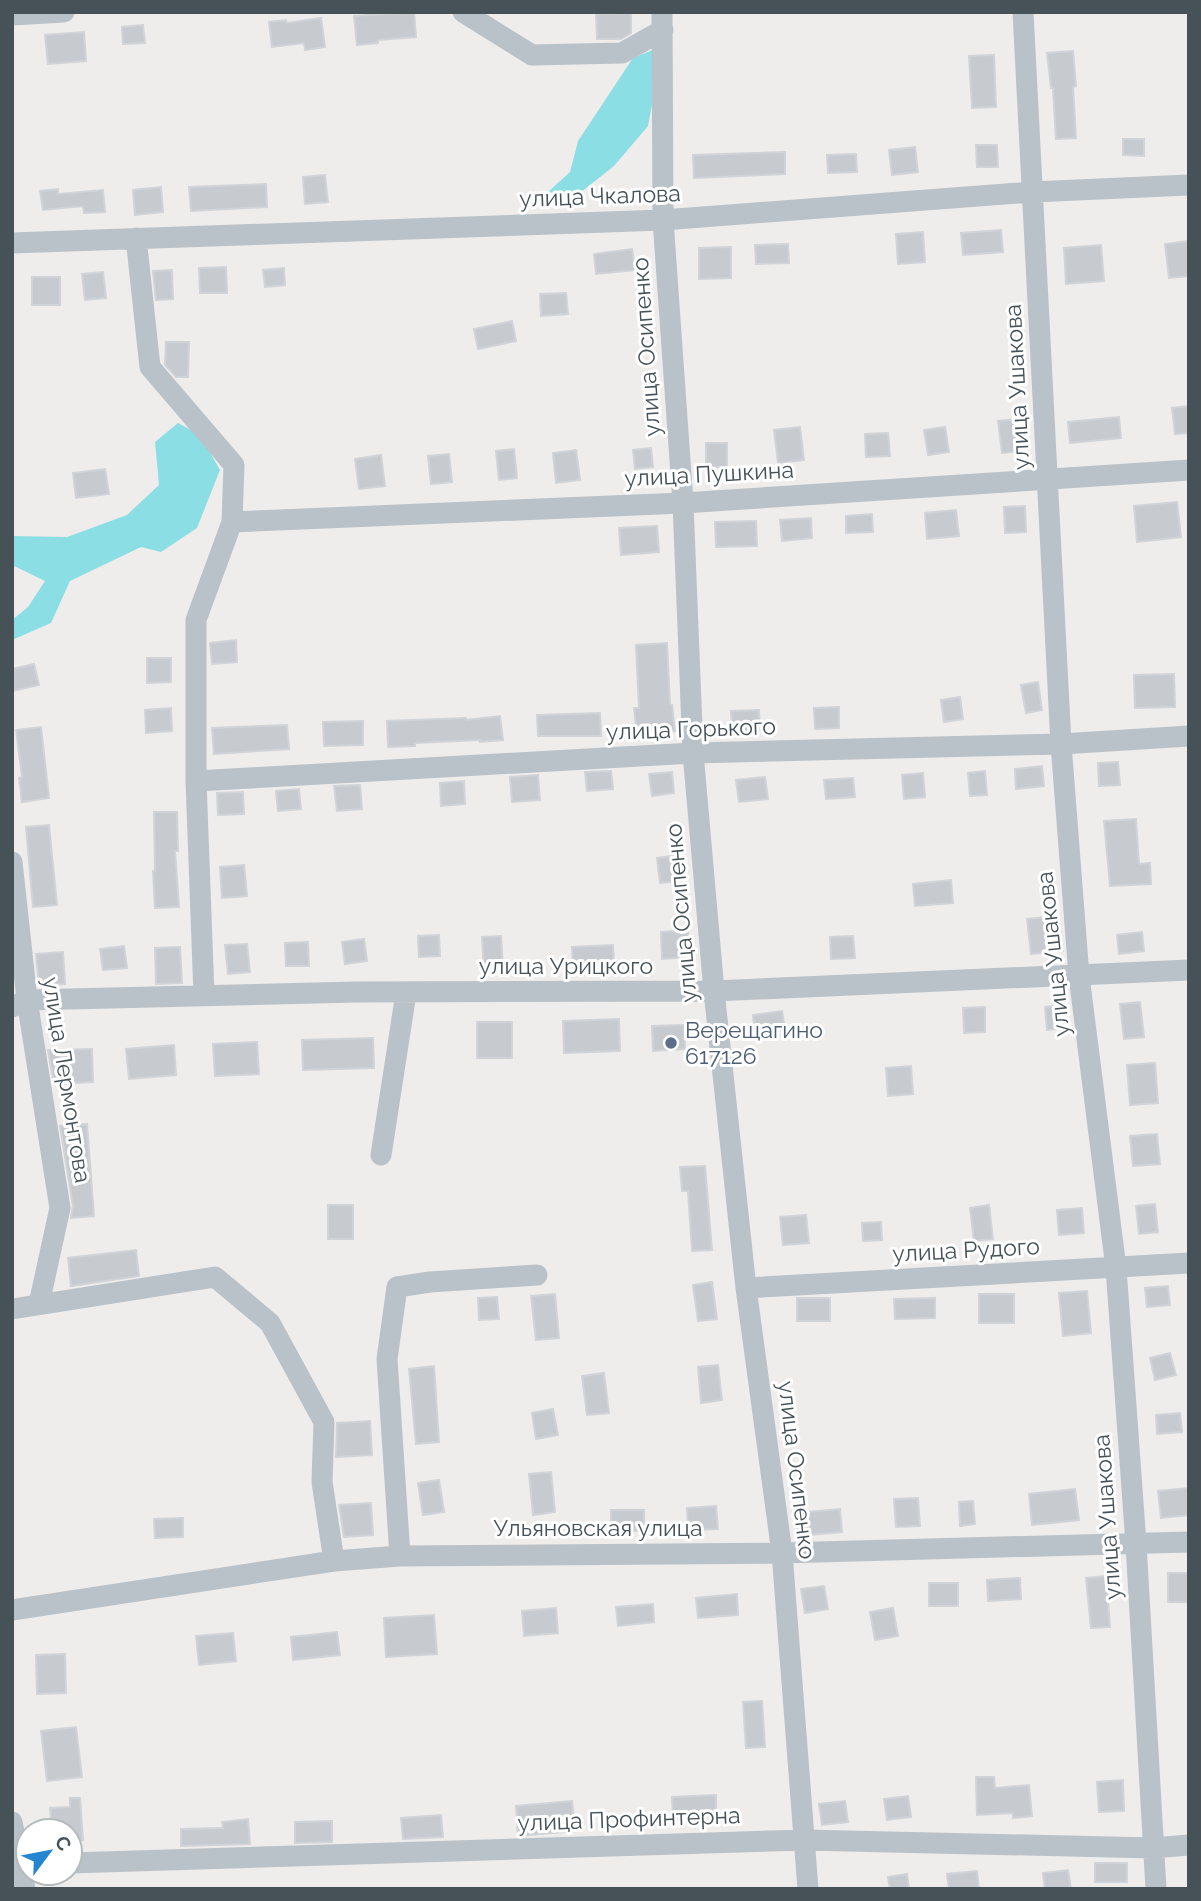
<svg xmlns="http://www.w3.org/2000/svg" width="1201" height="1901" viewBox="0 0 1201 1901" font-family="Raleway,sans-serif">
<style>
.water{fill:#8cdee5}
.building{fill:#c7cacf;stroke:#d0d3d7;stroke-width:2}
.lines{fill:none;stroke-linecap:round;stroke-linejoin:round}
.minor{stroke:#b8c2c8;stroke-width:21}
.service-dot{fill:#5c6f8a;stroke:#fff;stroke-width:2.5}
.labels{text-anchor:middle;stroke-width:6;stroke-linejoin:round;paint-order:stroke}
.street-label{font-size:23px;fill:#465258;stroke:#fff}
.service-label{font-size:23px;fill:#4e5e75;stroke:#fff;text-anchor:start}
</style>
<rect width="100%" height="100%" fill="#efecec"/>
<path class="water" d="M655 49 656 83 648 126 614 166 576 196 548 192 570 172 578 141 633 58Z
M178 423 200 435 220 470 197 528 161 552 141 547 70 581 51 623 12 640V620L28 607 45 581 12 565V536L67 537 127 515 159 485 155 442Z"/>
<path class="building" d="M414 12 416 37 378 40V43L357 45 354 16Z
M631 13V33L621 39H597L596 14Z
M321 18 325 47 305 50 304 43 272 47 269 22 286 20 287 23Z
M143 25 145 43 123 44 122 27Z
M84 32 86 61 48 64 45 35Z
M1073 51 1076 86 1073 87 1076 138 1056 139 1053 88H1051L1047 53Z
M994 55 996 107 972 108 969 56Z
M1123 139H1144V156L1123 155Z
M976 145H997L998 167H977Z
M915 147 918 172 892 175 889 150Z
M785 152V174L694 178 693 155Z
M856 154 857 172 828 173 827 155Z
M325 175 328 202 305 204 303 177Z
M266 184 267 207 191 211 189 187Z
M161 187 163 212 135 215 133 190Z
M58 189V194L103 190 105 212 84 213 83 206 43 210 40 191Z
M1001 230 1003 252 963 255 961 233Z
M923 232 925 262 898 264 896 234Z
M1189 241V276L1169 278 1165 244Z
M788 244 789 263 756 264 755 245Z
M1101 245 1104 281 1066 284 1064 248Z
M731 247V278L699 279V248Z
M632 249 635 270 596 274 594 254Z
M226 267 227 293H200L199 268Z
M284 268 285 285 265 287 263 270Z
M172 270 173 299 156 300 153 271Z
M103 272 106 298 85 300 82 274Z
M32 277H60V305H32Z
M566 293 568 314 541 316 540 294Z
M512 321 516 341 478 349 474 329Z
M166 342H189L188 377H176L165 365Z
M1189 406V433L1175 434 1172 408Z
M1119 417 1121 438 1070 443 1068 422Z
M1017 419 1021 451 1002 453 998 421Z
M800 427 804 460 778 463 774 430Z
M945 427 949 452 928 455 924 430Z
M888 433 890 456 866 457 865 434Z
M706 443H727V467H706Z
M651 448 653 467 635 469 633 450Z
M514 449 517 478 499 480 496 451Z
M576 450 580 480 556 483 553 453Z
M449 454 452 482 431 484 428 456Z
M381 455 385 486 359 489 355 459Z
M105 469 109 494 76 498 73 473Z
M1177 502 1181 537 1137 542 1134 506Z
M1025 506 1026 532 1005 533 1004 507Z
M956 510 959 536 927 539 925 513Z
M872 514 873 532 846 533V516Z
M811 518 812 538 782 541 780 520Z
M756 521 757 546 716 547 715 522Z
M657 526 659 552 621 555 619 528Z
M236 640 237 662 212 664 210 643Z
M667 643 670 705H672L675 731 637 734 634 708H639L636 645Z
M147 658H171V682L147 683Z
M34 664 39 685 12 691V669Z
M1174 674 1175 707 1135 708 1134 675Z
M1038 682 1042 710 1026 713 1021 685Z
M960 697 963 719 944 722 941 700Z
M839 707V728L815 729 814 708Z
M171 708 172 731 146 733 145 710Z
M759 710 760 730 732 731 731 711Z
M600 713 601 736H538L537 715Z
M500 716 503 740 480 742V740L415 743V746L388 747 387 721 466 718V720Z
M363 721V745L324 746 323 722Z
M287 725 289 749 214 754 212 728Z
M41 727 49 798 22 802 19 778 22 777 16 730Z
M1118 762 1120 785 1099 786 1098 763Z
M1042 766 1044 786 1016 789 1015 769Z
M611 771 613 789 587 791 585 772Z
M985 771 987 795 970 796 968 773Z
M672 772 674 793 652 796 649 774Z
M923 773 925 797 904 799 902 775Z
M538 775 540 800 512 802 510 777Z
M765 777 768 799 739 802 736 780Z
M853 778 855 797 826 799 824 780Z
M464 781 465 804 441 806 440 783Z
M360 785 362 809 337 811 334 786Z
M299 789 301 809 278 811 276 791Z
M243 792 244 814 218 815 217 793Z
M154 812H177L178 851H175L179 907 155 908 153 871H155Z
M1136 819 1139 864 1150 863 1151 884 1110 886 1104 821Z
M49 825 57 905 33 907 26 827Z
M679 855 682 881 660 883 657 858Z
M244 865 247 896 222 898 220 867Z
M951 880 953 903 915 906 913 884Z
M1059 916 1063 951 1031 954 1027 919Z
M688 930 689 957 662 959 661 932Z
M1142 932 1144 951 1119 954 1117 935Z
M439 935 440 956 419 957 418 936Z
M501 936 503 969 484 970 482 937Z
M853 936 855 958 831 959 830 937Z
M364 939 367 961 345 964 342 942Z
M308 942 309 966H286L285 943Z
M247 944 250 972 228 974 225 945Z
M613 945 614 965 573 967 572 947Z
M124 946 127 968 103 970 100 949Z
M180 947 182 983 156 984 155 948Z
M63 952 65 984 39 986 36 954Z
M1140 1002 1144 1037 1124 1039 1120 1004Z
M1063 1005 1065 1028 1047 1030 1045 1007Z
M985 1007V1032L964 1033 963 1008Z
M782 1011 785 1030 755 1034 753 1015Z
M619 1019 620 1051 564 1053 563 1021Z
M477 1022H512V1058H477Z
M684 1025 685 1049 653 1051 652 1026Z
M373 1038 374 1068 303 1070 302 1040Z
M257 1042 259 1074 215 1076 213 1044Z
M174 1045 176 1075 129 1079 126 1049Z
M92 1049 93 1082 54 1084 48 1050Z
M1155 1063 1158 1103 1130 1105 1127 1065Z
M911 1066 913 1094 888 1096 886 1068Z
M87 1124 94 1216 71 1218 73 1206 60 1126Z
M1157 1134 1160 1164 1133 1166 1130 1136Z
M705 1166 712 1250 692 1251 688 1191H682L680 1167Z
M1155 1204 1158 1232 1139 1234 1136 1206Z
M328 1205H353V1239H328Z
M989 1205 993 1239 974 1241 970 1208Z
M1082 1208 1084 1233 1059 1235 1057 1210Z
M806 1215 809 1243 783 1245 780 1217Z
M881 1222 882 1240 863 1241 862 1223Z
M136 1250 139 1276 71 1286 68 1258Z
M712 1282 717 1319 698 1321 693 1285Z
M1168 1286 1170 1305 1147 1307 1145 1288Z
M1087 1291 1091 1333 1063 1336 1059 1293Z
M555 1294 559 1338 536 1340 531 1296Z
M979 1294H1014V1323H979Z
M497 1297 499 1319 479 1320 478 1298Z
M797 1298H830V1321H797Z
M935 1298V1318L895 1319 894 1299Z
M1170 1353 1176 1375 1155 1380 1150 1358Z
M718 1365 722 1400 701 1403 698 1367Z
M434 1366 439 1442 416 1444 409 1369Z
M604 1373 609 1413 587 1415 582 1376Z
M553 1409 558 1435 536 1439 532 1413Z
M1180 1413 1182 1432 1157 1434 1156 1415Z
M370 1421 372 1455 336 1457 337 1423Z
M551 1472 555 1512 533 1515 529 1474Z
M439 1480 444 1512 423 1515 418 1483Z
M1189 1488V1515L1161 1518 1158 1491Z
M1075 1489 1079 1520 1032 1525 1029 1494Z
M918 1498 920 1526 896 1527 894 1499Z
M973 1501 975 1524 960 1526 959 1502Z
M371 1503 373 1535 344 1537 339 1505Z
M716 1506 718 1529 688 1530 687 1508Z
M840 1509 842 1532 798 1536 796 1513Z
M611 1510H644V1531H611Z
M183 1518V1537L155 1538 154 1519Z
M1168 1573H1189V1602H1168Z
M1106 1576 1110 1627 1091 1628 1086 1578Z
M1020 1578 1021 1599 988 1601 987 1580Z
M929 1583H958V1606H929Z
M824 1586 828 1609 805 1613 801 1589Z
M737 1594 738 1615 698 1618 696 1598Z
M653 1604 654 1622 618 1626 616 1607Z
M556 1608 558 1633 524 1636 522 1611Z
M893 1608 898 1636 875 1640 870 1612Z
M434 1615 437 1654 386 1657 384 1618Z
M337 1632 340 1655 293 1660 291 1637Z
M233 1633 236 1661 199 1665 196 1636Z
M65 1654 66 1693 37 1694 36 1655Z
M762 1701 765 1747 746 1748 743 1702Z
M76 1727 82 1777 47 1781 41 1731Z
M976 1777H994L995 1788 1029 1785 1032 1816 1013 1818V1813L977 1815Z
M1123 1780 1124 1811 1099 1812 1097 1782Z
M716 1795V1816L673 1818 672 1797Z
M908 1796 911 1817 887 1820 884 1799Z
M70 1798H80L83 1840 70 1841V1831H52L50 1808 70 1807Z
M572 1801 575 1831 518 1836 516 1806Z
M845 1801 848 1822 822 1825 819 1804Z
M441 1815 443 1837 403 1839 401 1818Z
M248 1819 250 1844 181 1846V1829L223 1828 222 1822Z
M332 1821V1842L295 1843V1822Z
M1095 1863H1127V1882H1095Z
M1068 1870 1071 1889H1045L1043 1873Z
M977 1871 979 1889H949L947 1874Z
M907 1874 909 1889H890L888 1877Z"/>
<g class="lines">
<path class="minor" d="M463 12 532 55 622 53 663 30
M662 12 663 220 683 503 693 753 714 991 746 1288 782 1553 808 1889
M1023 12 1061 744 1079 976 1116 1268 1136 1544 1156 1889
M12 15 64 12
M136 238 150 367 234 465 232 522 196 620V781L204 995
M12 243 663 220 1032 192 1189 185
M232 522 683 503 1189 470
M196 781 693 753 1061 744 1189 736
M12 862 27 1000 60 1208 39 1304
M12 1007 27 1000 356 992 714 991 1189 970
M381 1155 406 993
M746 1288 1189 1263
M12 1309 215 1277 270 1323 324 1422 322 1482 334 1561
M400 1556 387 1359 397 1287 430 1282 537 1275
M12 1610 334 1561 400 1556 782 1553 1189 1542
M12 1822 25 1889
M70 1863 804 1840 1153 1848 1189 1845"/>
</g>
<circle class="service-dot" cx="671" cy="1043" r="7"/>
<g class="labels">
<g class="street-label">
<text transform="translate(600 196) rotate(-2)" y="8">улица Чкалова</text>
<text transform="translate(646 347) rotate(-94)" y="8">улица Осипенко</text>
<text transform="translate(1017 387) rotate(-93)" y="8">улица Ушакова</text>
<text transform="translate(709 474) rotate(-3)" y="8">улица Пушкина</text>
<text transform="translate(691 729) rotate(-2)" y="8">улица Горького</text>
<text transform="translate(681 913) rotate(-95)" y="8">улица Осипенко</text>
<text transform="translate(1053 954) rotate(-96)" y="8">улица Ушакова</text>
<text x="566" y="974">улица Урицкого</text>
<text transform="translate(67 1080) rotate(81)" y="8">улица Лермонтова</text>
<text transform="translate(966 1250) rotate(-3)" y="8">улица Рудого</text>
<text transform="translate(797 1470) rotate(83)" y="8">улица Осипенко</text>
<text transform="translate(1107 1517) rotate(-94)" y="8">улица Ушакова</text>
<text x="598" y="1536">Ульяновская улица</text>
<text transform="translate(629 1819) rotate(-2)" y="8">улица Профинтерна</text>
</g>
<g class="service-label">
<text x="685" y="1038">Верещагино<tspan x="685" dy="26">617126</tspan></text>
</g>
</g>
<rect width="1201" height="1901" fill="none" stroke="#465258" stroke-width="28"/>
<g transform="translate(49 1852) rotate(58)"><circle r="33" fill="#ffffff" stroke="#b5babc" stroke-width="2"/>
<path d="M0-5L12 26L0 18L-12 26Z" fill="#2585d0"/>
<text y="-10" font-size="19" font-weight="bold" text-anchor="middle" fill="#465258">С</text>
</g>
</svg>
